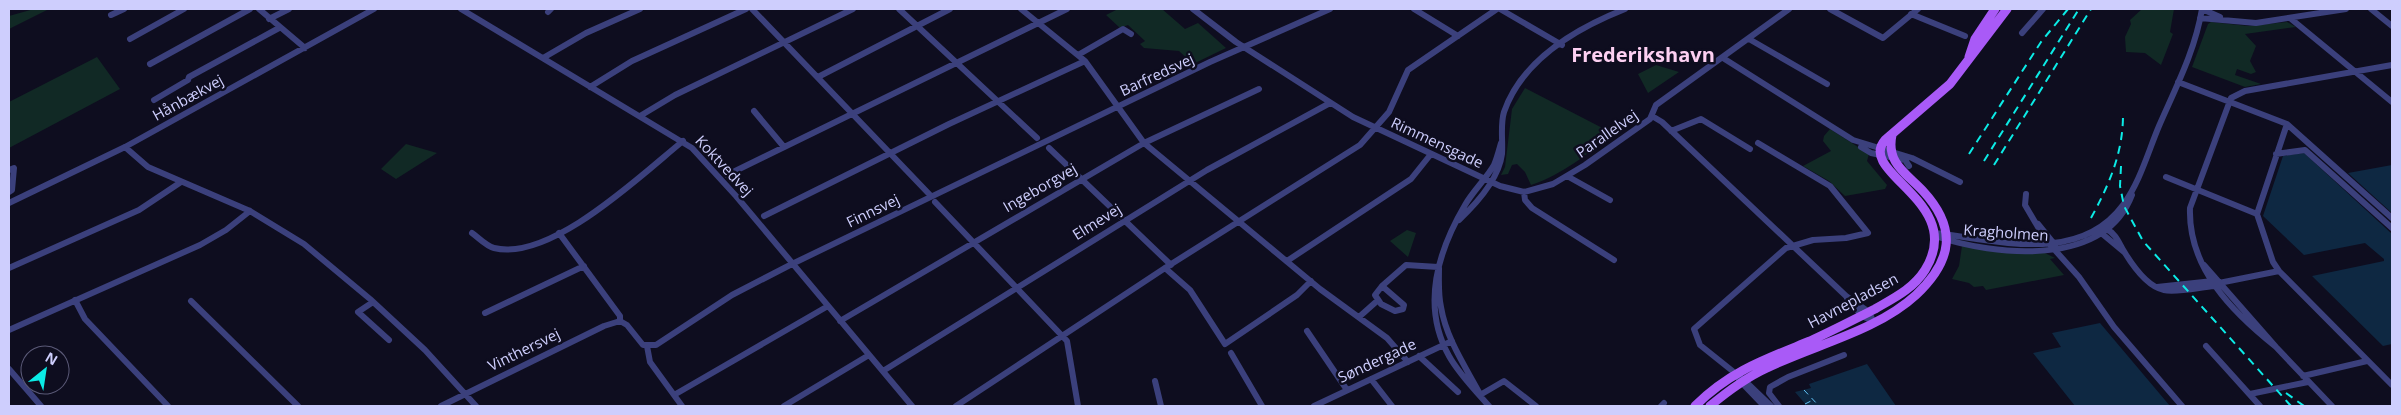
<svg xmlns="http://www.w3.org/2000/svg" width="2401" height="415" viewBox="0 0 2401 415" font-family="'Open Sans',sans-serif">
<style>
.green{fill:#112925}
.water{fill:#0e2842}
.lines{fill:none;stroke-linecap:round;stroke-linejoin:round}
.ferry{stroke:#61c4f8;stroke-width:1;stroke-dasharray:6 5;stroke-linecap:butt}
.minor{stroke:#3b407c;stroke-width:6}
.major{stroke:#a95af7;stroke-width:9}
.rail{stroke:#0bebe6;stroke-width:2;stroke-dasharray:8 6;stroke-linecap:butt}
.labels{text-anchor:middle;stroke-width:5;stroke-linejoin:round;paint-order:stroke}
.street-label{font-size:15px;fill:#cecefd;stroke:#0e0d1f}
.district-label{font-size:20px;font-weight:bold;fill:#fdd0f2;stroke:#0e0d1f}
</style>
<rect width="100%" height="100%" fill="#0e0d1f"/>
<path class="green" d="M34 9H49L9 29V16Z
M1118 9H1162L1185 29 1198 23 1226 48 1193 64 1179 51 1144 48 1140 44 1145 41 1128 25 1120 28 1106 15Z
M2142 9H2174L2170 32 2173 34 2161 65 2145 53 2126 52 2125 37 2131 24 2130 20Z
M2211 22 2248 26 2287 22 2296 27 2245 34 2256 46 2250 61 2256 72 2251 74 2237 69 2235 75 2261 84 2245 87 2192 67 2208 24Z
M97 57 120 89 9 148V102Z
M1656 65 1679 72 1648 93 1638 74Z
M1525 88 1614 134C1588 153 1562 175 1531 185L1525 172 1517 164 1512 165 1508 174 1501 175 1505 167 1512 109Z
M1830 129 1869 154 1867 161 1887 185 1885 189 1845 196 1829 181 1803 166 1831 151 1823 141 1824 136Z
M406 144 437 153 396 179 381 169Z
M1407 230 1416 233 1408 257 1390 241Z
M1962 246 2009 253 2043 252 2055 258 2050 259 2064 275 1986 290 1983 286 1974 287 1969 283 1952 279 1959 266Z"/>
<path class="water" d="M2304 153 2392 234V344L2383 346 2312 276 2384 261V259L2365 243 2304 255 2263 216 2283 156Z
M2392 165V213L2348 173Z
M2100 323 2170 406H2075L2033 353 2061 347 2052 333Z
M1867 364 1896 406H1807L1795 392 1811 388 1809 384Z"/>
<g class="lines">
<path class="ferry" d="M1804 390 1819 406
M1805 404 1813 400"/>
<path class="minor" d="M259 9 305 48
M461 9 692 148 736 196 912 406
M752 9 931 196
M899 9 1037 138
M1021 9 1085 61 1144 143 1320 289 1387 338 1408 362
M1193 9 1236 42 1353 117 1500 186 1524 192 1553 184 1585 165 1650 119 1656 105 1789 9
M1414 9 1458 36
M1500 9 1562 45
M1830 9 1883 38 1918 9
M2202 9 2220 17
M2371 9 2392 26
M548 12 551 9
M1911 14 1965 36
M111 15 124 9
M2200 18 2256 23 2346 9
M2290 18 2392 102
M269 19 289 9
M2022 33 2043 9
M130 39 184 9
M1749 39 1827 84
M1078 55 1123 29 1131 34
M543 58 586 33 640 9
M1723 58 1853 140 1912 158 1960 182
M150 64 250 9
M818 77 950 9
M2178 82 2287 124 2392 218
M590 87 632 61 746 9
M154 100 188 80 189 77 279 28
M754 111 784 147
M640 116 675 95 853 9
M1652 116 1662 122 1846 296 1869 312 1873 321
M2287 124 2257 214 2273 262 2279 271 2392 385
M1671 131 1701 119 1750 149
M1758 143 1830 186 1868 233 1846 238 1813 240 1786 248 1694 329 1700 345 1745 381 1771 406
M125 147 148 167 250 211 304 244 370 299 425 350 476 406
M1861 147 1871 153 1905 160 1909 166
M1049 148 1171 265
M2276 154 2305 150 2392 228
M9 170 14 168 12 190 9 192
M727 175 1067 9
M1567 176 1610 200
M2166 177 2257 214
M1524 192 1525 200 1532 208 1614 260
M2026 194 2025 205 2045 239 2079 277 2114 327 2182 406
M935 202 1067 341 1078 406
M9 203 125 147 374 9
M764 216 949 124 1085 61
M1459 220C1476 204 1499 178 1502 154 1503 140 1500 125 1504 112 1522 60 1577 28 1625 9
M2038 224 2055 245
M2106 229C2117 234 2119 244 2125 253 2133 266 2148 287 2164 290 2176 293 2201 287 2214 286L2219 283 2279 271
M2100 232 2124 252
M472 233C479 238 486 246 494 248 551 262 641 175 683 141
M559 233 620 316V321
M1935 233C1996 240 2079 265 2123 205 2140 182 2148 152 2159 126 2176 87 2195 51 2202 9
M1935 236C1995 256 2104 268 2132 195
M1287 261 1411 179 1431 154
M2204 265 2276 347 2332 406
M9 268 139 210 181 182
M1165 268 1190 290 1225 344 1297 295 1311 281
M1439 268C1439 281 1438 294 1441 307 1446 338 1465 366 1480 394
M1382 286 1404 305 1403 309 1395 311 1381 304 1375 295Z
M1382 286 1406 265 1438 267
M2157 287 2213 281
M1847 298 1862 316 1873 321
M75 300 85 319 168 406
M191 301 298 406
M373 302 358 312 389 340
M485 313 584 266
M1359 317 1377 301
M620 321 627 325 643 345H656L732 295 792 264 1210 62 1330 9
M840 321 1144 143 1259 89
M9 330 200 245 226 230 250 211
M1307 331 1347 390
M647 346 650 362 682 406
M2206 346 2260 406
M2276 347C2232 312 2188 268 2190 208L2231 98 2245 91 2392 65
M1231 353 1262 406
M1419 356 1458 392
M9 369 41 406
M883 371 1207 170 1330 103
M2303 376 2367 361
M1371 379 1392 406
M1739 380 1764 406
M1155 381 1161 406
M2250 394 2308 382
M674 395 828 306
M1480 395 1504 381 1536 406
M441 406 604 326 620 321
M784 406 869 355
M956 406 1165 268 1360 145 1389 112 1408 70 1497 9
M1314 406 1452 341
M1489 406C1475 390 1459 374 1449 356 1421 306 1438 251 1465 205 1473 191 1486 179 1494 165 1497 158 1499 150 1501 143
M1661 406 1664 403
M1779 406 1769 393 1770 387 1788 377 1844 355"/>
<path class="major" d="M1969 57 1975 39 1995 9
M1695 406C1730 371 1766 359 1810 341 1832 331 1853 320 1875 309 1894 298 1913 289 1925 270 1967 202 1856 173 1885 140L1950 84 2007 9
M1710 406C1728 391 1745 378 1767 368 1814 345 1877 331 1916 295 1952 261 1958 229 1923 191 1906 173 1886 163 1892 135"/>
<path class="rail" d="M1969 154 2041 42 2068 9
M1984 161 2079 9
M1994 165 2091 9
M2121 166 2120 186 2124 206 2143 241 2291 406
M2091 218C2109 185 2123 153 2123 115
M2286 393 2304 406"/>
</g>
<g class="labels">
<g class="street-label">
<text transform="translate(1157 75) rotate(-25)" y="5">Barfredsvej</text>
<text transform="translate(188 98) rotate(-29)" y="5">Hånbækvej</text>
<text transform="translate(1607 134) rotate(-35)" y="5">Parallelvej</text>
<text transform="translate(1437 143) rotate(25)" y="5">Rimmensgade</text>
<text transform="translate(724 166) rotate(47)" y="5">Koktvedvej</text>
<text transform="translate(1040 188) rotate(-30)" y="5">Ingeborgvej</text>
<text transform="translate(873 211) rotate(-26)" y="5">Finnsvej</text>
<text transform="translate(1097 222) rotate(-32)" y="5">Elmevej</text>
<text transform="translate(2006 233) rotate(4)" y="5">Kragholmen</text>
<text transform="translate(1853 301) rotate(-28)" y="5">Havnepladsen</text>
<text transform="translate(524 350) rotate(-26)" y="5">Vinthersvej</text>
<text transform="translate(1377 361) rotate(-25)" y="5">Søndergade</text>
</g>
<g class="district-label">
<text x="1643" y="62">Frederikshavn</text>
</g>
</g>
<rect width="2401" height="415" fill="none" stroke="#cecefd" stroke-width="20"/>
<g transform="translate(45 370) rotate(30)"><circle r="24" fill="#0e0d1f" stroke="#5b5a78"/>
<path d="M0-4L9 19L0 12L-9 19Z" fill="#0bebe6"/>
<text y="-8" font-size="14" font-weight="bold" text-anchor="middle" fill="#cecefd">N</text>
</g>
</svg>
